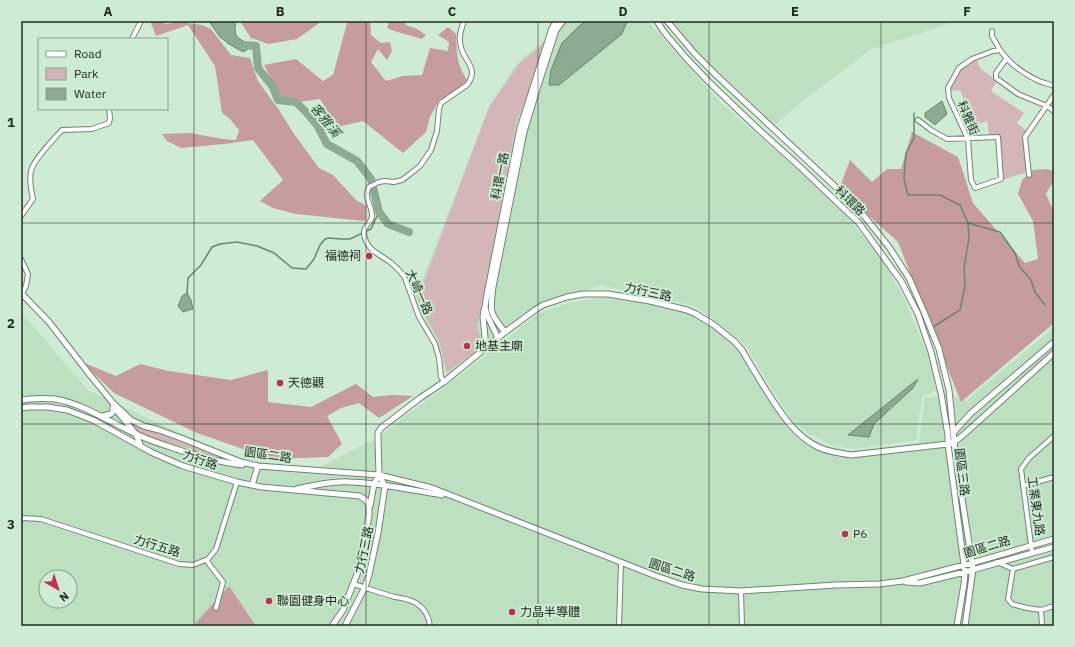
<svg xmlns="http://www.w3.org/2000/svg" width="1075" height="647" viewBox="0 0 1075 647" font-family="'IBM Plex Sans','Noto Sans TC',sans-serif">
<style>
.built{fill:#bde0c1;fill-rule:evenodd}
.green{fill:#d4b6b8}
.forest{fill:#c69c9f}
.water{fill:#8cab91;stroke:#6c8570}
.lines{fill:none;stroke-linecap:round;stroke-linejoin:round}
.stream{stroke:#6c8570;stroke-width:1.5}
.river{stroke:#8cab91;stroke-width:8}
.minor-casing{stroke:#6c8770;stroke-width:6}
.tertiary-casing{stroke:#6c8770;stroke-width:7}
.minor{stroke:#fff;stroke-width:4}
.tertiary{stroke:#fff;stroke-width:5}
.grid{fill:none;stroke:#212c22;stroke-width:1;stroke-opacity:0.55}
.poi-dot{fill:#c02f50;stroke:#ceecd3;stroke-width:1.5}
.labels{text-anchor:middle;stroke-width:4;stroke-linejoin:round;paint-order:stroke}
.street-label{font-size:12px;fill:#212c22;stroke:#ceecd3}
.poi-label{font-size:12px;fill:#212c22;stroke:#ceecd3;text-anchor:start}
.water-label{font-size:13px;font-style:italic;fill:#22522e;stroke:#ceecd3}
.neatline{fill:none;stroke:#212c22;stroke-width:1.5}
.grid-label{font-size:13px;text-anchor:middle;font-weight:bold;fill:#212c22}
</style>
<rect width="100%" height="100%" fill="#ceecd3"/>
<path class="built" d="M568 21H649L652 26 719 101 801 173 845 215 883 260 904 298 929 358 937 391 922 396 916 440 855 449 832 445 807 433 792 420 771 388 746 346 724 327 694 306 601 285 524 313 446 376 435 339 424 321 415 299 417 293 490 105 517 63Z
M673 21H958L871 49 804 100 775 125 712 67 685 39Z
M634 296 655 299 696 310 722 327 745 347 753 363 790 421 805 435 824 445 850 451 919 443 925 398 952 394 966 401 1054 327V626H21V312L89 391 191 438 249 461 318 468 381 436 406 415 443 389 539 313 568 303 598 298ZM46 577H70V601H46Z"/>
<path class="green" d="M547 41 530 88 516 124 485 289 477 326 483 346 447 372 439 341 428 321 418 298 489 107 519 64Z
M976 59 981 69 997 81 991 91 1024 113 1017 123 1027 131 1023 136 1028 172 1002 180 999 135 989 136 987 121 974 125 960 90 950 91 959 70Z
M126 420 226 460 137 433Z"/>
<path class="forest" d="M153 21H159L166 24 179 22 202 25 211 29 231 55 250 58 258 81 279 110 294 134 319 168 333 175 356 200 366 206V219L364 221 296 214 273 208 260 201 283 180 253 140 224 144 181 148 167 141 162 134 190 133 223 139 236 140 239 130 229 118 222 113 215 66 188 25 156 36 151 23Z
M240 21H322L297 39 268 44 251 38Z
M346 21H370L371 35 381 43 390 42 392 51 387 60 378 49 371 62 386 81 403 76 422 75 430 48 448 51 449 42 438 35 448 27 456 34C457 54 456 62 467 80L456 92 439 100 430 117 426 132 403 153 363 121 337 127 320 99 284 104 264 65 296 59 323 81 333 75 347 23Z
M389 21H405L406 25 417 29 426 35 422 39 394 31 387 28Z
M912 132 958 157 973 203 1025 263 1038 259 1033 221 1018 194 1022 180 1033 170 1046 169 1054 171V180L1046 194 1054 212V323L961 402 898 242 839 189 850 160 872 182 887 169H901Z
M82 362 116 376 140 364 169 371 231 380 268 370V402L311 407 356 384 373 397 393 395 413 396 379 418 359 403 341 408 327 416 342 444 328 457 272 459 197 433 114 393Z
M229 586 256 626H193Z"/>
<path class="water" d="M211 21H236C233 38 237 37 250 45L247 50 243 52 229 44 220 37 210 23Z
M586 21H627L622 34 559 85H549L551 70 562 43 578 27Z
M942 101 947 114 935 125 925 117V113Z
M187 293 191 300 193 309 183 312 178 306 182 296Z
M918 379 913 388 874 424 869 437 848 435Z"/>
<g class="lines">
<path class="stream" d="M914 113V138L906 153 904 179 908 195H940L960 205 968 223 969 238 964 268 965 286 960 310 933 327 932 328
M968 223 1000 232 1015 253 1019 266 1031 280 1035 292 1045 305
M187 293 188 278 201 265 212 247 220 244 237 242 257 246 274 253 292 268 306 269 314 259 320 245 325 239 329 238 341 239H350L371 229 379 212"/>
<path class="river" d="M244 45 256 46 258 68 273 87 278 100 296 102 306 112 317 125 327 144 357 161 371 179 379 212 388 224 409 232"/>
<g class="minor-casing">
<path id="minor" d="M992 31V36L1000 50
M132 39 141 21
M1006 59 996 73V78L1018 94 1047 106 1054 111
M918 120 931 130 947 139 998 137 1001 179 975 188 971 180 968 139 949 98 948 88 959 68 972 59 993 51 1000 50C1009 63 1024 74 1039 81 1044 83 1049 84 1054 86
M1029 175 1025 137 1054 95
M21 216 33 199C31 190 29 180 31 171 33 160 54 139 62 130L92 129 109 123 110 118 109 109
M21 259 28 274 26 286 22 294
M444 382 441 377 439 358 435 344 419 317 405 278C401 272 396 267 390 262 379 254 365 249 364 233 363 226 373 223 372 214 371 203 363 198 369 187L379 182 385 181 394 182 402 180 410 174 420 166 431 150 437 131 439 109 441 103 467 85C480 68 464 62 461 47 458 38 461 29 464 21
M1023 486 1054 477
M21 518 41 519 179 564 193 565 208 559 216 549 237 482
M1032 552 1031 545 1021 469 1029 458 1054 436
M206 560 223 582 216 608
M997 562 1013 569 1054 557
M1013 569 1008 599 1012 604 1027 608 1041 610 1054 606
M353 584C367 588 380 593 395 597 402 598 409 599 416 603 424 608 429 617 430 626
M741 591 742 626
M1041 610 1042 626
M619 626 621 562"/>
</g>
<g class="tertiary-casing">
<path id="tertiary" d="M657 21 664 32 687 59 709 82 757 128 798 165 859 223 901 281 918 314 931 352 941 393 948 435V444
M667 21 695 54 716 75 857 207 889 247 909 278 924 312 939 349 949 390 956 460 973 569 965 626
M21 293 49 322 87 371
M484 310 483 317 486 348
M505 332C489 312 490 312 493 287L524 132 537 89 556 30 563 21
M498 338 487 315 485 307 487 294 520 128 552 28 557 21
M86 370 113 403 131 420 144 426 159 430 181 438 241 462 258 466 379 475 432 488 656 576 682 585 702 589 741 591 836 585 879 584 903 581 972 563 1054 539
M21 400C32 398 43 398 55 399 84 404 109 422 136 434 150 441 165 445 179 450 200 456 220 463 242 465
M21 408 29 407H48L67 410 93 420 151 452 162 457 183 466 237 482 261 487 360 496C370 502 369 505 369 516
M116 410 136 434 141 447
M102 416 111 414 113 412V407
M954 432 970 414 1054 342
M949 441 948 444 965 572 964 584 957 626
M252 485 258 466
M297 489C315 485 332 481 350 482 380 483 411 490 442 495
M370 506 374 484 379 475
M906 582 920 583 965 572 1054 547
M332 626 343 610 361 564 369 514
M345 626 365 587 369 575 378 533 385 486 379 475 378 439V433L381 428 420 398 444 382 505 332 535 310 543 305 567 297 583 294H608L650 301 687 310 696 314 714 325 735 342 742 350C750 364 758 377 766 390 780 412 794 435 818 447 828 452 840 453 851 455L948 444 954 442 961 437 1054 353"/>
</g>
<use href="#minor" class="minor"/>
<use href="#tertiary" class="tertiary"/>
</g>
<path class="grid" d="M194 21V626M366 21V626M538 21V626M709 21V626M881 21V626M21 223H1054M21 424H1054"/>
<g class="poi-dot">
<circle cx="369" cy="256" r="4"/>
<circle cx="467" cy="346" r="4"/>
<circle cx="280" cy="383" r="4"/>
<circle cx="845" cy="534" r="4"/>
<circle cx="269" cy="601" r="4"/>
<circle cx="512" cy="612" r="4"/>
</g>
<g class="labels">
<g class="street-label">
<text transform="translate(968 118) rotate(67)" y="4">科雅街</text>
<text transform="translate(500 176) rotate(-79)" y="4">科環一路</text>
<text transform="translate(850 201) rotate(44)" y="4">科環路</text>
<text transform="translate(419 292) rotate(66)" y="4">大崎一路</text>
<text transform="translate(648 292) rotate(12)" y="4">力行三路</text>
<text transform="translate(268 455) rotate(8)" y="4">園區二路</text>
<text transform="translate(200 460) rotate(18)" y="4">力行路</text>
<text transform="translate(962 472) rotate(83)" y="4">園區三路</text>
<text transform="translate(1036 506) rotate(82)" y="4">工業東九路</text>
<text transform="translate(157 546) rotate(17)" y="4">力行五路</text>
<text transform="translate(987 547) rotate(-17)" y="4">園區二路</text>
<text transform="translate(364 550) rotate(-78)" y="4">力行三路</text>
<text transform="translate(672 570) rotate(18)" y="4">園區二路</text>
</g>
<g class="poi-label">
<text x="361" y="260" text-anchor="end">福德祠</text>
<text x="475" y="350">地基主廟</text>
<text x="288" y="387">天德觀</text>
<text x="853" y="538">P6</text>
<text x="277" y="605">聯園健身中心</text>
<text x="520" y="616">力晶半導體</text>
</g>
<g class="water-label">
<text transform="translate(326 120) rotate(51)" y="5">客雅溪</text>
</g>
</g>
<rect width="1075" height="647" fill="none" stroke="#ceecd3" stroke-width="44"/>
<rect x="38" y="38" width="130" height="72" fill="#ceecd3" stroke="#899f8c"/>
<rect x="46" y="51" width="20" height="6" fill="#ffffff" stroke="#899f8c"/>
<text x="74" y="58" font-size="12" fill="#212c22">Road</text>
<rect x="46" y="68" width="20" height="12" fill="#d4b6b8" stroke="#899f8c"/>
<text x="74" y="78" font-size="12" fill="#212c22">Park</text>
<rect x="46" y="88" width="20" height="12" fill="#8cab91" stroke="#899f8c"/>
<text x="74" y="98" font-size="12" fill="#212c22">Water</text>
<g transform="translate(58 589) rotate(141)"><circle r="19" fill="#ceecd3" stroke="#899f8c"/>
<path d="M0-3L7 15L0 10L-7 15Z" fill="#c02f50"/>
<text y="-6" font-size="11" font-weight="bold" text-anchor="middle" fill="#212c22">N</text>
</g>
<rect x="22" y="22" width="1031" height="603" class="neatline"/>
<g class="grid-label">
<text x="108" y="16">A</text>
<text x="280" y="16">B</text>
<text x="452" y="16">C</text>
<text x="623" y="16">D</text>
<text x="795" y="16">E</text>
<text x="967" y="16">F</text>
<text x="11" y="127">1</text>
<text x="11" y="328">2</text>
<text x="11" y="529">3</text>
</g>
</svg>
